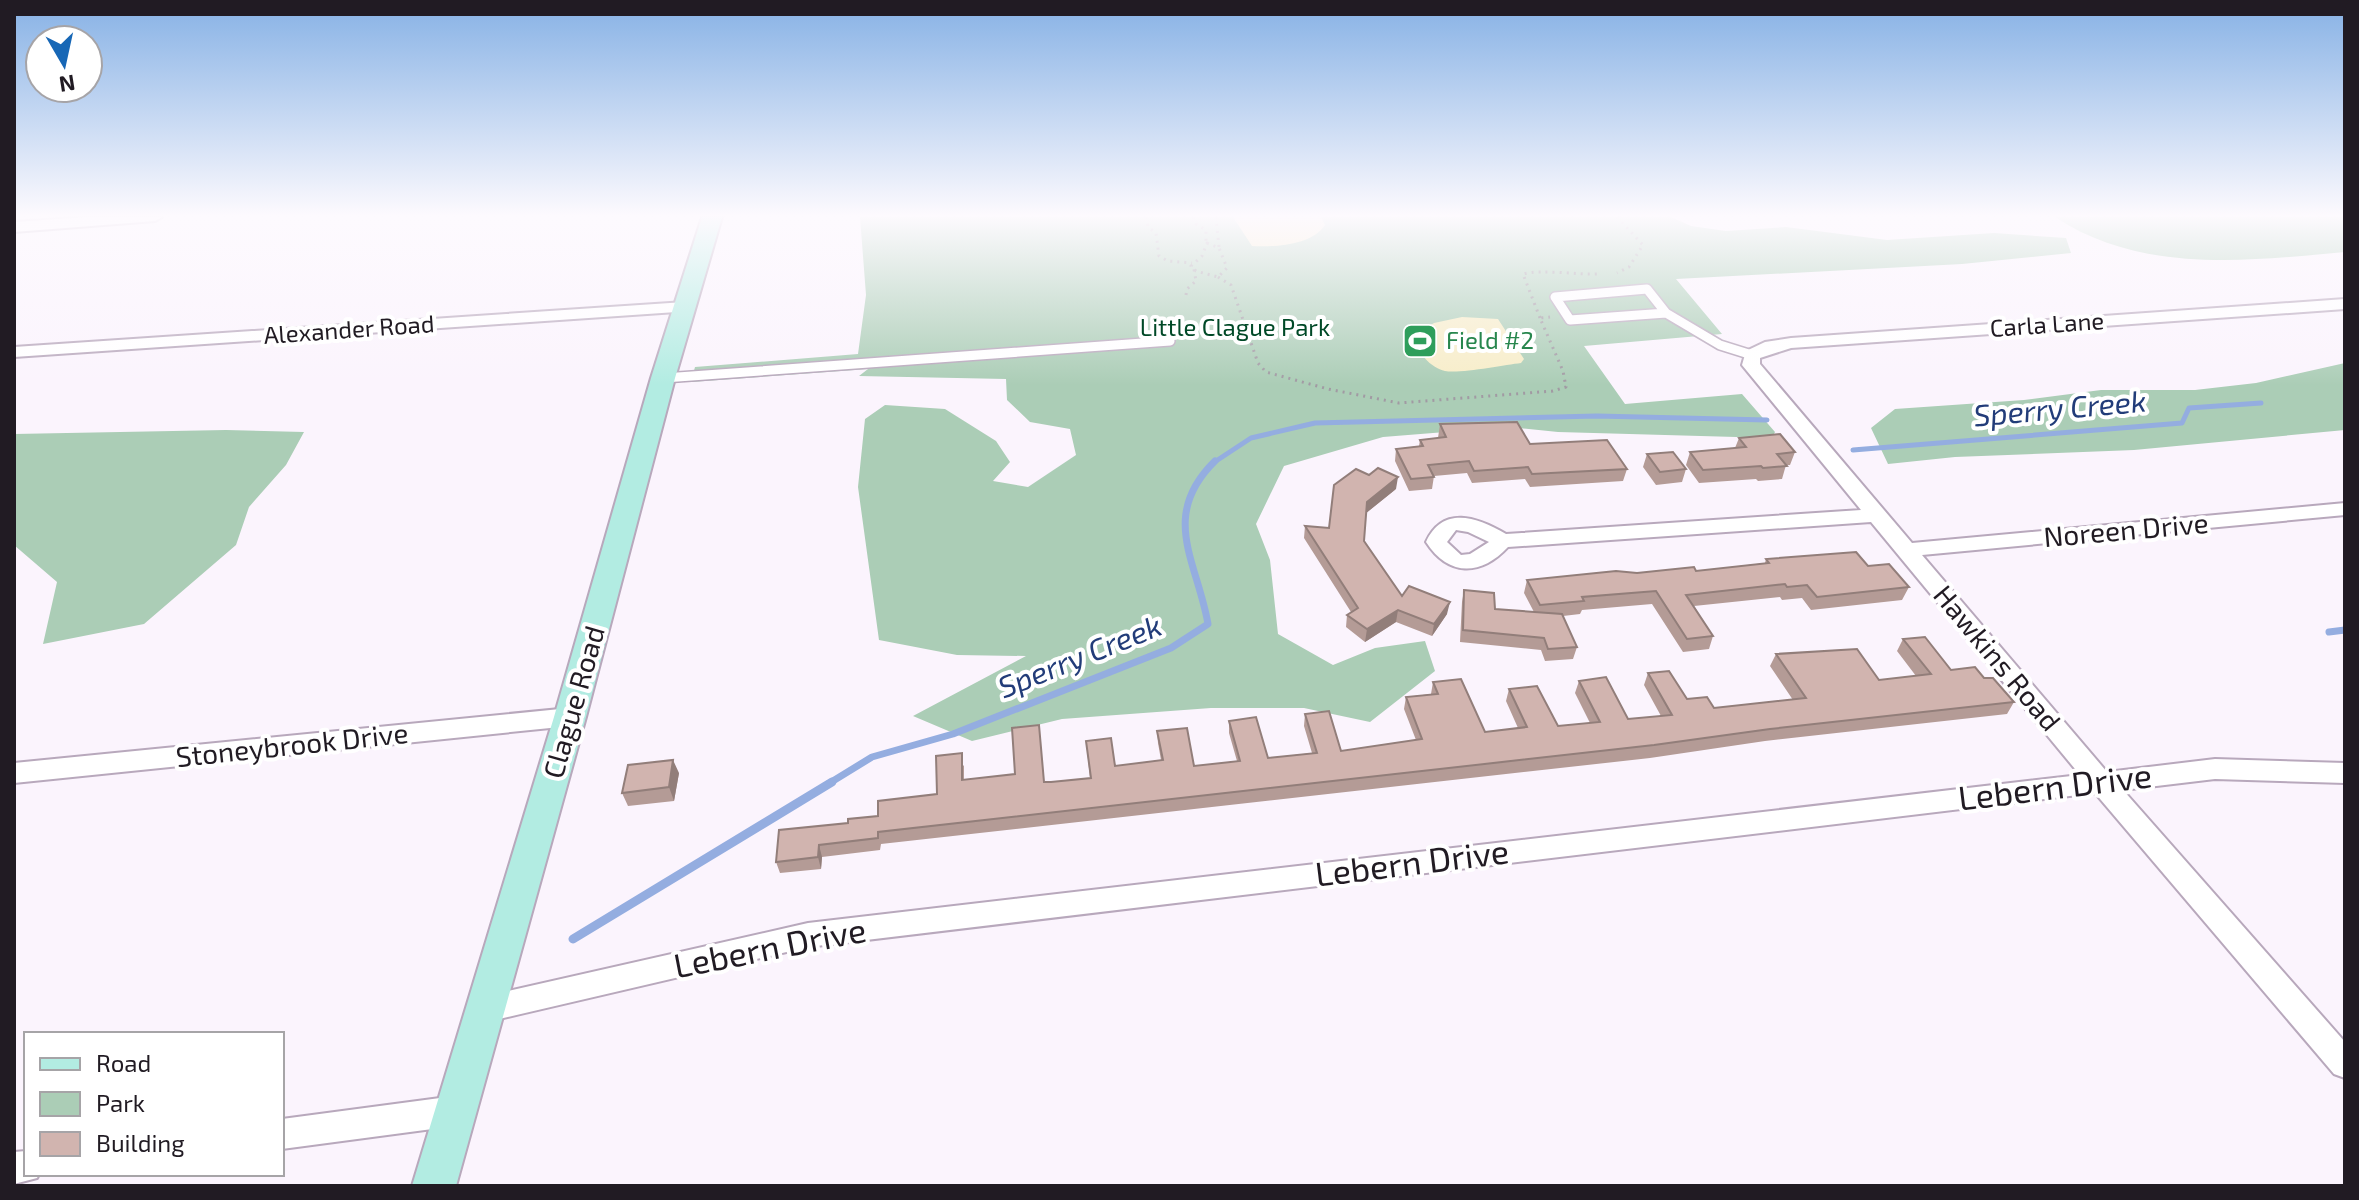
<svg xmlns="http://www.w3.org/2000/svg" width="2359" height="1200" viewBox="0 0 2359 1200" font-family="'Exo 2',sans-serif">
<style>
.green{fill:#abcdb6}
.sand{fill:#f7edc8}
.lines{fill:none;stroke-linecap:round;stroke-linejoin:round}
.stream-far2{stroke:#94ade0;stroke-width:5}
.stream-far1{stroke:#94ade0;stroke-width:7}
.stream{stroke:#94ade0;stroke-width:9}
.service-casing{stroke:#b8a8bc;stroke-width:12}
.minor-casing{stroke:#b8a8bc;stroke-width:4}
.secondary-casing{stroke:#b8a8bc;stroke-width:4}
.path{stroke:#a19aa3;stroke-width:3;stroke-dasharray:2 5;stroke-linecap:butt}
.service{stroke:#fff;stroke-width:9}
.minor{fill:#fff;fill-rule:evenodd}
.secondary{fill:#b2ece2;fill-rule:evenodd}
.wall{fill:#b49b96}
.shaded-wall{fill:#927e7a}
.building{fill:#d1b4af;stroke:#927e7a;stroke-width:2}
.labels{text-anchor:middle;stroke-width:8;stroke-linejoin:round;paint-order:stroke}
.far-street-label{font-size:24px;fill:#211b23;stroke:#fff}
.far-park-label{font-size:24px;fill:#004927;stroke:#fff}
.far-leisure-label{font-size:24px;fill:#27864d;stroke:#fff;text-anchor:start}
.street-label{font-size:28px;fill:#211b23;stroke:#fff}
.water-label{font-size:30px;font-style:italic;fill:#223c79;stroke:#fff}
.near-street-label{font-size:34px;fill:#211b23;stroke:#fff}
</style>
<rect width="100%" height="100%" fill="#fbf4fd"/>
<path class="green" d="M860 217H1671L1691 226 1726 231 1786 227 1887 240 1994 233 2066 238 2071 253 1962 264 1676 279 1722 334 1584 346 1625 404 1742 394 1775 432 1772 438 1558 432 1508 427 1383 437 1284 466 1256 524 1270 560 1278 634 1333 665 1375 648 1425 641 1435 671 1370 722 1304 708H1211L1062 719 972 741 913 716 1026 656 957 655 879 640 858 487 865 419 885 405 945 409 996 441 1010 462 993 481 1028 487 1076 455 1070 429 1030 422 1007 400 1006 379 859 376 868 369 691 382 695 367 858 354 866 295Z
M2055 217H2345V252C2247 261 2141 274 2055 217Z
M2345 363V430L2134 450 1955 457 1888 464 1871 428 1895 409 2024 400 2101 390H2195L2256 383Z
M226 430 304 432 286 465 249 507 236 545 144 624 43 644 57 582 14 545V434Z"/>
<path class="sand" d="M1233 217H1321L1325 225C1311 246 1274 247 1252 246Z
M1462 317 1498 319 1524 359 1521 363C1504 365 1459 374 1445 371 1430 368 1413 349 1416 334L1434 323Z"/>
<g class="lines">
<path class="stream-far2" d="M1853 450 2182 423 2189 408 2261 403
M1213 463 1251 438 1315 423 1597 416 1767 420"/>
<path class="stream-far1" d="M2329 632 2345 630
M828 784 872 757 953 734 1171 648 1208 624C1197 561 1159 516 1215 461"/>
<path class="stream" d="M573 939 832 782"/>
<g class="service-casing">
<path id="service" d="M1647 289 1666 313 1570 320 1555 297Z
M1666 313 1720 345 1752 355
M664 378 1170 341"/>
</g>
<g class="minor-casing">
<path id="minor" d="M89 217H162L155 221 14 232V222Z
M2345 299V309L1791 348 1760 358V364L1912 543 2345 503V515L1922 555 2107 772 2215 759 2345 763V783L2215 779 2123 790 2345 1042V1078L2334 1074 2095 793 808 947 486 1022 476 1018 471 1009 476 1000 486 996 808 923 2080 775 1871 522 1508 547C1480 577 1448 576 1426 542 1443 505 1477 517 1506 534L1861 510 1742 365 1746 351 1765 342 1791 338ZM1456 530 1468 532 1489 542 1470 554 1461 555 1447 542Z
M685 302 691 303 693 307 691 311 14 357V347Z
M570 708 579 711 582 717 579 723 570 726 14 783V763Z
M455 1096 466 1100 471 1111 466 1122 455 1126 282 1149V1119Z
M26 1151V1174H39L37 1178 14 1184V1152Z"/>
</g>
<g class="secondary-casing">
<path id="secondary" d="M702 217H722L675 378 586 717 456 1186H412L554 717 651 378Z"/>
</g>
<path class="path" d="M1146 217 1148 227 1156 233 1159 256 1168 261 1192 263
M1193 217 1196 224 1206 230V244
M1216 217 1219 247
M1617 217 1643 245 1629 267 1617 273
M1207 243 1219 248 1227 268 1218 277 1196 271 1191 266 1202 256Z
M1218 277 1231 285 1258 363 1266 372 1328 389 1399 403 1553 391 1566 387 1563 371 1540 318 1550 317
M1186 295 1187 289 1196 281 1194 269
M1540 318 1523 274C1541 269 1579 275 1600 274"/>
<use href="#service" class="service"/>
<use href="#minor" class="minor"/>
<use href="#secondary" class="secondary"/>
</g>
<path class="wall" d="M1440 424 1530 444 1627 469 1623 481 1530 487 1525 479 1472 483 1467 473 1434 476 1432 489 1409 491 1395 461 1396 449 1419 446 1420 440 1438 438Z
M1739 438 1795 452 1790 465H1786L1782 479 1758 481 1756 479 1699 483 1686 465 1690 452 1735 448Z
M1647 454 1686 469 1682 482 1656 485 1643 467Z
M1396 489 1366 513 1364 541 1402 596 1447 614 1432 636 1396 622 1365 642 1346 627 1347 615 1351 612 1304 538 1305 526 1329 528Z
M1766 559 1868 566 1909 587 1902 600 1811 610 1802 598 1782 600 1780 597 1694 606 1713 636 1709 649 1683 652 1652 604 1582 610 1580 614 1563 616 1577 647 1573 659 1545 661 1541 650 1460 642 1462 602 1464 590 1495 609 1534 612 1524 593 1527 580 1696 571 1765 563Z
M1903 639 1951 670 1984 678 2014 702 2007 714 1765 741 1650 758 881 844 880 850 822 857 821 869 780 873 776 862 848 823 878 816 937 794 964 765V780L1051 782 1090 778 1086 741 1115 766 1161 760 1158 743 1157 731 1194 766 1237 761 1229 733V721L1268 758 1312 753 1304 726 1305 714 1341 751 1416 740 1404 709 1406 697 1431 694 1433 682 1485 732 1518 728 1506 701 1509 689 1558 726 1590 723 1575 693 1579 681 1628 719 1661 716 1644 685 1648 673 1687 699 1714 708 1793 700 1770 666 1776 654 1879 680 1916 676 1897 651Z
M679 773 674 801 628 806 622 793Z"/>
<path class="shaded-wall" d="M1398 477 1396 489 1365 514 1367 502Z
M1450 602 1447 614 1432 636 1434 624Z
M1398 610 1396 622 1365 642 1367 629Z
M673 760 679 773 674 801 669 787Z
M819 845 822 857 821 869 818 857Z"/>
<path class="building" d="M1517 422 1530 444 1607 440 1627 469 1532 474 1528 467 1474 471 1469 461 1428 465 1434 477 1411 479 1396 449 1423 446 1420 440 1446 437 1440 424Z
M1780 434 1795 452 1777 454 1787 466 1763 468 1761 466 1703 470 1690 452 1746 447 1739 438Z
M1673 452 1686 469 1660 472 1647 454Z
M1378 468 1398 477 1367 502 1364 541 1402 596 1409 586 1450 602 1434 624 1398 610 1367 629 1347 615 1358 608 1305 526 1329 528 1334 485 1356 469 1369 475Z
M1856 552 1868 566 1889 564 1909 587 1817 597 1807 585 1787 587 1785 584 1686 595 1713 636 1687 639 1656 591 1582 597 1584 601 1540 605 1527 580 1616 571 1637 573 1694 567 1696 571 1769 563 1766 559Z
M1464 590 1494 593 1495 609 1562 614 1577 647 1548 649 1544 638 1463 630Z
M1925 637 1951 670 1975 667 1984 678H1993L2014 702 1770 729 1654 745 878 832V838L819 845 818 857 776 862 779 830 848 823V819L878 816V801L937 794 936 756 962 753V780L1015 774 1012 728 1039 725 1044 782H1051L1091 778 1086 741 1111 738 1115 766 1163 760 1157 731 1187 728 1194 766 1240 761 1229 721 1256 717 1268 758 1317 753 1305 714 1329 711 1341 751 1422 739 1406 697 1438 694 1433 682 1461 679 1485 732 1527 727 1509 689 1537 686 1558 726 1600 722 1579 681 1606 677 1628 719 1672 715 1648 673 1669 671 1687 699 1707 697 1714 708 1806 698 1776 654 1857 649 1879 680 1931 674 1903 639Z
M673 760 669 787 622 793 628 765Z"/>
<linearGradient id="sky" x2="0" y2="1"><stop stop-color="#86b1e5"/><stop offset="0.56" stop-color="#fdfafe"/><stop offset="1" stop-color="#fdfafe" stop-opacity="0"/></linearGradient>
<rect width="2359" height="385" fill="url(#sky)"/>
<defs>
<g id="stadium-square" transform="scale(1.8)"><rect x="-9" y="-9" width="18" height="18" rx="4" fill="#2e9e5b" stroke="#fff"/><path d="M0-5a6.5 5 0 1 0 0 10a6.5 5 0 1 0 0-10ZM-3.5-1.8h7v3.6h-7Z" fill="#fff"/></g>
</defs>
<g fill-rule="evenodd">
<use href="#stadium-square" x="1420" y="341"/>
</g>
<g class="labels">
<g class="far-street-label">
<text transform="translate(2047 325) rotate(-4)" y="8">Carla Lane</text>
<text transform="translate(349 330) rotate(-4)" y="8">Alexander Road</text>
</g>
<g class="far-park-label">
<text x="1235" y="336">Little Clague Park</text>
</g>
<g class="far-leisure-label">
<text x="1446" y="349">Field #2</text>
</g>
<g class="street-label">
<text transform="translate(2126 530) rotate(-5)" y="10">Noreen Drive</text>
<text transform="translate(1997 658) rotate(50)" y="10">Hawkins Road</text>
<text transform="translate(574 702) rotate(-74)" y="10">Clague Road</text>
<text transform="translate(292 745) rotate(-6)" y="10">Stoneybrook Drive</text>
</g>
<g class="water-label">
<text transform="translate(2060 409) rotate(-5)" y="10">Sperry Creek</text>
<text transform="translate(1080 657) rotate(-22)" y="10">Sperry Creek</text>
</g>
<g class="near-street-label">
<text transform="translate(2055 787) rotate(-7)" y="12">Lebern Drive</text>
<text transform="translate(1412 863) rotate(-7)" y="12">Lebern Drive</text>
<text transform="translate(770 948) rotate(-11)" y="12">Lebern Drive</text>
</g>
</g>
<rect width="2359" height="1200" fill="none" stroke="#211b23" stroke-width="32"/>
<rect x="24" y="1032" width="260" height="144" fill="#ffffff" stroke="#a6a4a7" stroke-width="2"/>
<rect x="40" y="1058" width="40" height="12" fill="#b2ece2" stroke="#a6a4a7" stroke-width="2"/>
<text x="96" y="1072" font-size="24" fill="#211b23">Road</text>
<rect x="40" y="1092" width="40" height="24" fill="#abcdb6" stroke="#a6a4a7" stroke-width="2"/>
<text x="96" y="1112" font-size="24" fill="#211b23">Park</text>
<rect x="40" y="1132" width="40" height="24" fill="#d1b4af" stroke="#a6a4a7" stroke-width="2"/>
<text x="96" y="1152" font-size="24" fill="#211b23">Building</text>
<g transform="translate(64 64) rotate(171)"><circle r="38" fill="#ffffff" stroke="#a6a4a7" stroke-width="2"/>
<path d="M0-6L14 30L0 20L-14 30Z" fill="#1767b6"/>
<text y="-12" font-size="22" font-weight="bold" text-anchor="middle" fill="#211b23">N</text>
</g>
</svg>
